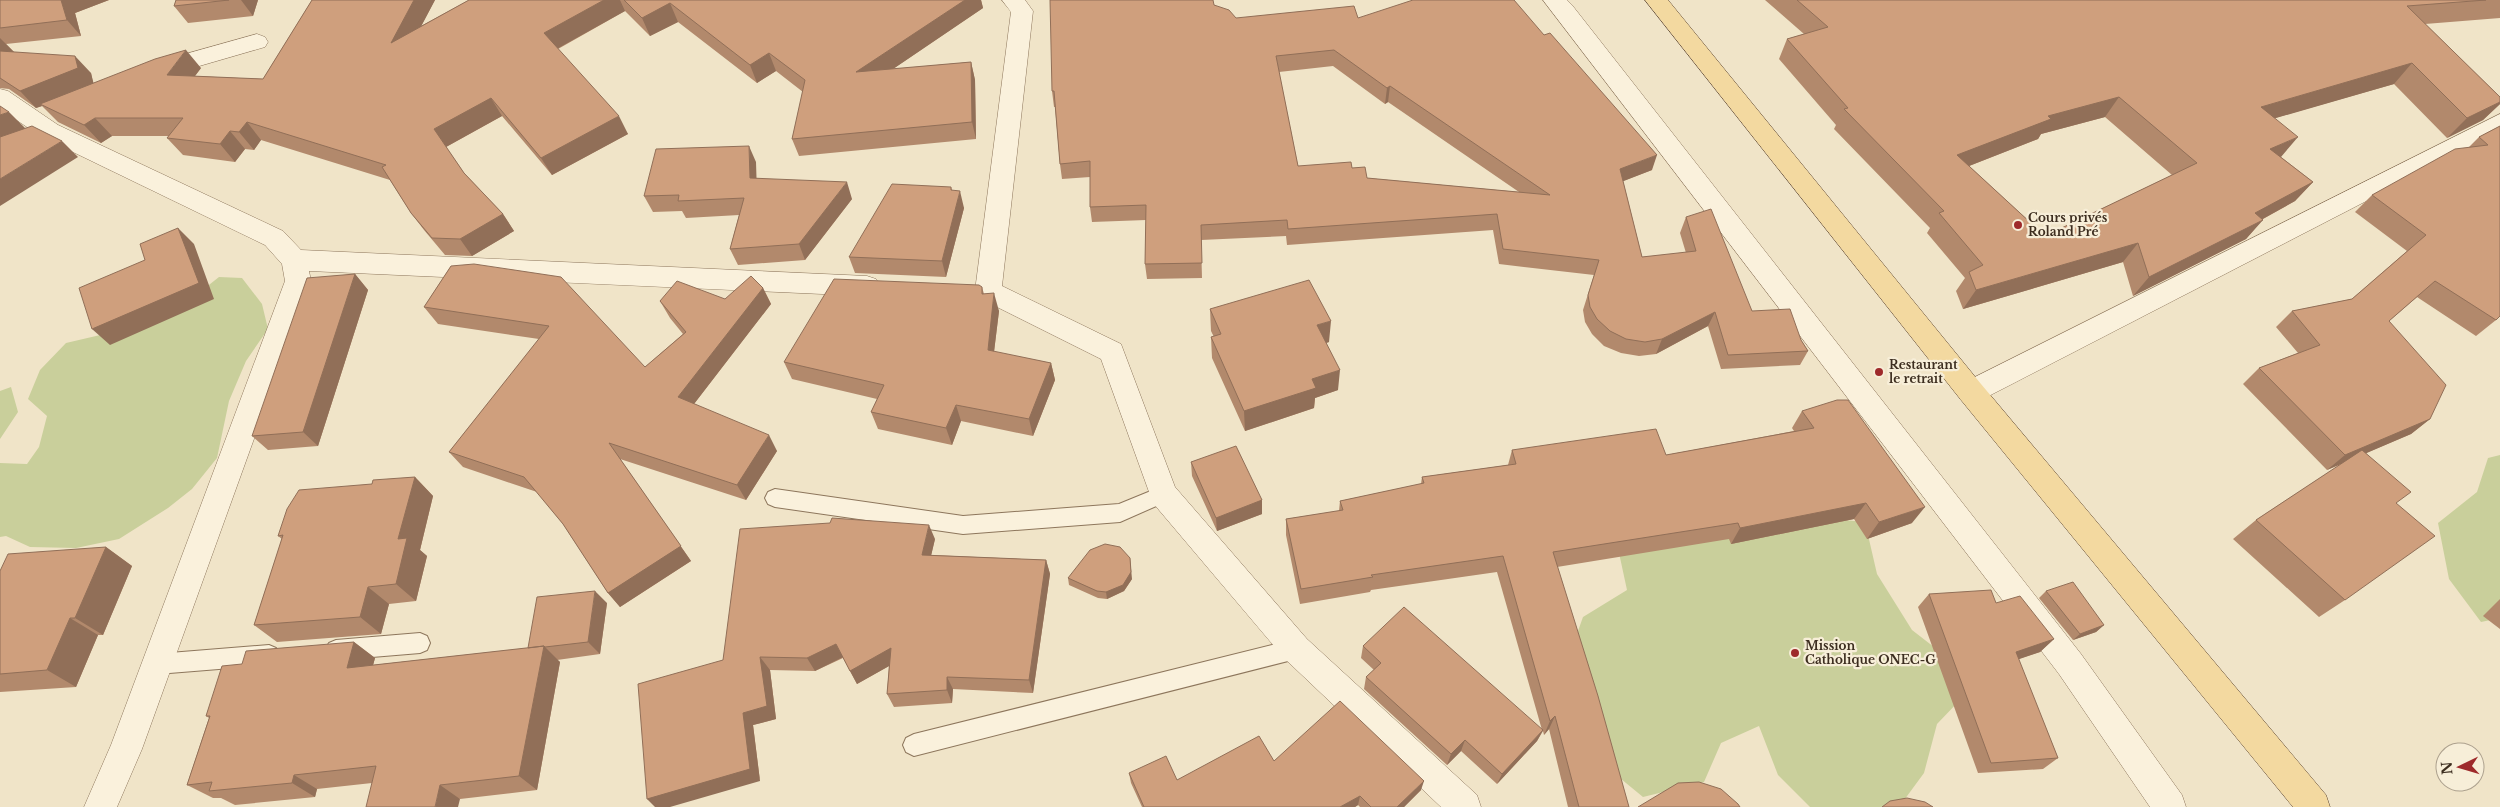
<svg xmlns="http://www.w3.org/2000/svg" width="2500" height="807" viewBox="0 0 2500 807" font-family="'Libre Baskerville',serif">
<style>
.green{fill:#c9cf9b}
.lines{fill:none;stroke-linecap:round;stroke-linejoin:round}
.lane-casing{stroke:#8d765c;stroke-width:2}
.street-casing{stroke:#8d765c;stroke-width:1}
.primary-casing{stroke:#5b4430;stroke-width:1}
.lane{fill:#faf1dc;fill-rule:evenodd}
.street{fill:#faf1dc;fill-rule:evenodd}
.primary{fill:#f3d9a0;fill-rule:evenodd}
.wall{fill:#b2896c;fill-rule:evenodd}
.shaded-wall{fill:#916f58}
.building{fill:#cf9f7d;stroke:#916f58;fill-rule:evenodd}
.poi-dot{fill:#9e2a2b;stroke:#f7eed8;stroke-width:2}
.labels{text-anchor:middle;stroke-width:4.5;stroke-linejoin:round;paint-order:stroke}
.poi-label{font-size:12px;font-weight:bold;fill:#3d2e20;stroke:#f7eed8;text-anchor:start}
</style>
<rect width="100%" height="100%" fill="#f0e4c8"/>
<path class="green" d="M219 277 242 278 262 304 268 329 246 361 229 401 217 458 192 489 168 508 119 539 76 548 30 547 6 536 0 537V463L27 464 39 447 47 416 28 399 40 370 66 343 126 329 176 311Z
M11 387 18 412 0 439V391Z
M2500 455V618L2481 622 2449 579 2438 523 2477 492 2488 458Z
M1812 517 1865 522 1877 574 1912 630 1943 654 1960 700 1937 724 1924 773 1899 807H1810L1778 775 1759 726 1721 743 1704 782 1643 797 1598 760 1563 673 1583 617 1627 590 1616 539Z"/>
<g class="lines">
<g class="lane-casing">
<path id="lane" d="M1163 486 1170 488 1173 494 1170 500 1120 522 963 534 775 507 768 504 765 498 768 492 775 489 963 516 1119 504Z
M420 633 427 636 430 643 427 650 420 653 336 660 329 657 325 650 329 643 336 640Z
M1296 639 1303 642 1306 649 1303 656 1296 659 914 756 906 752 903 745 906 738 914 734Z
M269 645 276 648 280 655 276 662 269 665 157 674 150 671 146 664 150 657 157 654Z"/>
</g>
<g class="street-casing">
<path id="street" d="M1002 0H1025L1033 11 1002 286 1121 344 1175 487 1307 639 1477 795 1481 807H1441L1285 659 1153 503 1101 359 979 298 975 291 1011 12Z
M1543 0H1567L1572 5 2081 654 2182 795 2186 807H2150L2059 674Z
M257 34 265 37 268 42 265 47 158 78 150 76 146 70 150 64Z
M0 89 8 91 58 125 283 231 301 250 867 276 876 279 880 286 876 293 867 296 309 271 311 281 142 749 117 807H84L111 745 285 281 282 264 265 245 42 137 0 109Z
M2500 114V132L1981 400 1971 403 1961 400 1957 392 1961 384Z"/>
</g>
<g class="primary-casing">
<path id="primary" d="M1645 0H1668L1981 384 2326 795 2330 807H2293L1961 400Z"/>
</g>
<use href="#lane" class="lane"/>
<use href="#street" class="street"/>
<use href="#primary" class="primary"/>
</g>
<path class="wall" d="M0 0H109L75 13 81 36 6 44 14 52 91 73 93 83 201 68 195 76 263 79 312 0H435L421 26 469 0H981L983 8 893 69 971 62 975 80 976 139 799 156 792 139 803 92 776 71 757 83 678 22 650 36 625 11 558 49 628 134 552 175 502 116 446 147 464 173 503 214 514 231 472 256 445 255 424 230 411 213 390 180 261 140 254 150 245 149 235 162 183 155 167 138 169 136H112L101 143 58 122 42 106 36 108 9 89 0 88Z
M176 0H258L253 16 188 23 174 6Z
M1765 0H2500V18L2425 24 2500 97V104L2483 120 2447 138 2394 84 2275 118 2281 157 2313 182 2295 201 2263 219 2246 239 2133 296 2123 262 1963 309 1956 291 1965 278 1927 233 1930 228 1834 129 1836 125 1779 59 1787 39 1804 34ZM2105 117 2172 175 2045 236 1969 166 2038 139 2041 134Z
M1214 5 1236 18H1358L1652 170 1623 181 1642 257 1686 253 1680 233 1686 217 1752 311 1801 340 1808 351 1800 365 1721 369 1708 326 1656 354 1639 356 1621 353 1604 346 1592 334 1585 322 1583 310 1594 275 1499 264 1493 230 1287 245 1286 236 1201 240 1202 278 1147 279 1145 264 1146 220 1092 222 1090 207V177L1062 179 1060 164 1055 107H1054L1052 91ZM1333 66 1385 104 1388 102 1519 192 1367 178 1352 168 1298 166 1279 72Z
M2500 126 2496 320 2476 336 2417 297 2389 321 2430 419 2411 434 2366 453 2396 503 2345 600 2319 617 2233 539 2256 520 2343 463 2327 470 2243 384 2259 368 2298 353 2276 327 2292 311 2352 299 2407 251 2355 212 2372 195 2468 148 2479 137Z
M756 162V178L852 199 805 260 738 265 730 249 739 215 686 218 682 211 653 212 644 196Z
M951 187 952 190 964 208 946 277 855 273 849 257Z
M451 266 645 367 683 334 670 318 660 301 725 299 763 288 771 304 694 404 777 451 746 500 620 459 691 561 620 607 608 593 563 524 537 492 463 467 449 452 539 339 438 324 424 307Z
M355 274 368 290 318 446 268 450 252 436Z
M982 287 984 294 999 311 994 352 1051 363 1055 380 1033 436 961 421 952 445 878 429 871 412 877 399 792 379 784 362Z
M1210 309 1329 342 1326 343 1338 390 1315 398 1314 408 1245 431 1212 358 1211 337H1214L1211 331Z
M1802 411 1912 523 1867 539 1854 519 1731 544 1729 539 1557 567 1629 807H1568L1549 729 1544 735 1543 731 1537 741 1497 784 1461 751 1447 765 1364 689 1366 677 1374 670 1361 658 1363 646 1542 730 1497 572 1371 590 1370 592 1300 604 1286 535V519L1339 511 1340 501 1421 484 1422 477 1508 465 1512 450 1666 455 1794 431 1792 428Z
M1191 462 1262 500V514L1217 531 1192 476Z
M415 477 433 496 420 550 427 556 416 601 389 604 381 634 277 642 254 625 282 539 278 536 372 484Z
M935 539 931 555 1046 560 1050 574 1033 693 953 689 952 703 894 707 887 694 889 666 857 684 843 658 815 671 770 670 776 719 753 725 760 781 723 660Z
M106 547 132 566 103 635H98L76 687 0 692V571Z
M1068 578 1132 579 1124 591 1107 599 1098 598 1069 585Z
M2046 591 2104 625 2096 632 2073 640 2039 598Z
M1929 594 1996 603 2054 639 2040 652 2018 659 2058 758 2043 769 1978 773 1918 607Z
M2500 599V629L2483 616Z
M607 603 600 654 557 660 560 662 537 790 460 799 372 783 317 789 315 797 235 805 221 798H213L187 785 209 718 206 716 242 664 354 642 375 658 373 665 528 648Z
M1274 761 1421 790 1404 807H1360L1358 805 1355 807H1142L1131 783 1129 773 1177 780Z"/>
<path class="shaded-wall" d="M61 0H109L75 13 81 36 67 20Z
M241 0H258L253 16Z
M414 0H435L403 61 391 43Z
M604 0H620L625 11 553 51 544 33Z
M965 0H981L983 8 862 90 856 72Z
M670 3 678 22 650 36 642 18Z
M0 38 16 54 0 51Z
M186 50 201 68 182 93 167 75Z
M769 53 776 71 757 83 750 65Z
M75 56 91 73 94 85 40 104 42 106 36 108 20 91Z
M971 62 975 80 976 139 972 122Z
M2412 63 2394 84 2245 127 2261 107Z
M1390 86 1388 102 1385 104 1387 88Z
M2119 97 2105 117 2041 134 2038 139 1946 175 1957 155 2048 116Z
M491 98 502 116 446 147 434 129Z
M2500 102V104L2483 120 2447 138 2467 118Z
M9 112 26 129 0 138V115Z
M619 116 628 134 552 175 541 158Z
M95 118 112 136 101 143 84 125Z
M247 122 261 140 254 150 239 132Z
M230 131 245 149 235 162 220 144Z
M2298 137 2281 157 2253 169 2270 149Z
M62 141 78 157 0 206V179Z
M749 146 756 162 757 194 750 178Z
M1657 155 1652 170 1616 184 1620 169Z
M847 182 852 199 805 260 799 244Z
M2313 182 2295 201 2239 232 2263 220 2246 239 2133 296 2149 277 2255 213Z
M960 191 964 208 946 277 942 261Z
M503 214 514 231 472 256 460 239Z
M178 228 194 244 214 299 110 345 92 329Z
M2138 243 2123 262 1963 309 1976 290Z
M355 274 368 290 318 446 303 432Z
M763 288 771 304 687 413 678 397Z
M994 293 999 311 992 368 988 350Z
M1715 312 1708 326 1656 354 1662 339Z
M1331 321 1329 342 1316 346 1317 325Z
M1051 363 1055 380 1033 436 1029 419Z
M1340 370 1338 390 1315 398 1314 408 1245 431 1244 411 1312 379Z
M956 405 961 421 952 445 946 428Z
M2430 419 2411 434 2327 470 2345 455Z
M769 435 777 451 746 500 737 485Z
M620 459 691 561 620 607 608 593Z
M415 477 433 496 420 550 427 556 416 601 396 584 398 539Z
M1262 500V514L1217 531 1216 518Z
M1866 503 1854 519 1731 544 1740 528Z
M1925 507 1912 523 1867 539 1879 522Z
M929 525 935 539 928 569 922 555Z
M106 547 132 566 103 635 75 618Z
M1130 558 1132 579 1124 591 1107 599 1106 592Z
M1046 560 1050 574 1033 693 1029 680Z
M368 587 389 604 381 634 360 617Z
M595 591 607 603 600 654 588 642Z
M70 618 98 635 76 687 47 670Z
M2104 625 2096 632 2073 640 2080 634Z
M2054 639 2040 652 2002 665 2016 652Z
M354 642 375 658 368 684 347 668Z
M836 644 843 657 815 671 807 658Z
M544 646 560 662 537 790 519 776Z
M891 648 898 661 857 684 850 671Z
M760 657 770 670 776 719 753 725 760 781 670 807H655L647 799 743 713Z
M947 677 953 689 952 703 947 690Z
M1555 716 1549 729 1544 735 1550 721Z
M1543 730 1537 741 1497 784 1502 774Z
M1465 740 1461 751 1447 765 1451 754Z
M294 775 317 789 315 797 292 783Z
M1424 781 1421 790 1404 807H1397Z
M440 785 460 799 458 807H435Z
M1360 796 1358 805 1355 807H1340Z"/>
<path class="building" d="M0 0H61L67 20 0 28Z
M176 0H229L174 6Z
M312 0H414L391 43 469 0H604L544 33 619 116 541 158 491 98 434 129 464 173 503 214 460 239 432 238 411 213 382 167 386 165 247 122 239 132 230 131 220 144 167 138 183 118H95L84 125 40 104 155 59 186 50 167 75 263 79Z
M624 0H965L856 72 971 62 972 122 792 139 805 80 769 53 750 65 670 3 642 18Z
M1050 0H1213L1214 5 1229 10 1236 18 1354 6 1358 18 1413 0H1514L1544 35 1550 33 1657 155 1620 169 1642 257 1696 251 1686 217 1711 209 1752 311 1790 309 1801 340 1808 351 1728 355 1715 312 1662 339 1645 342 1626 339 1610 331 1597 319 1590 307 1588 295 1599 260 1503 249 1497 214 1288 229 1287 220 1201 225 1202 263 1145 264 1146 205 1090 207V161L1060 164 1054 91H1052ZM1334 50 1387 88 1390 86 1550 195 1367 178 1365 167 1352 168 1351 162 1298 166 1276 56Z
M1797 0H2486L2407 6 2500 97V102L2467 118 2412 63 2261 107 2298 137 2270 149 2313 182 2255 213 2263 220 2149 277 2138 243 1976 290 1969 272 1983 265 1939 213 1944 211 1844 109 1848 108 1787 39 1828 27ZM2119 97 2197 163 2045 236 1957 155 2051 119 2048 116Z
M0 51 75 56 78 68 20 91 0 78Z
M0 106 9 112 0 115Z
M32 126 62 141 0 179V137Z
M2500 126V316L2496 320 2435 281 2389 321 2446 385 2430 419 2345 455 2259 368 2320 345 2292 311 2352 299 2426 235 2372 195 2455 149 2488 145 2479 137Z
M749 146 750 178 847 182 799 244 730 249 744 198 678 201 679 195 644 196 656 149Z
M892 184 951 187V190L960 191 942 261 849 257Z
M178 228 199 283 92 329 79 288 145 260 140 244Z
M474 264 561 277 645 367 686 332 660 301 677 281 725 299 751 276 763 288 678 397 769 435 737 485 609 443 681 546 608 593 563 524 524 477 449 452 549 326 424 307 451 266Z
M355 274 303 432 252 436 307 278Z
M834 279 979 285 982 287V294L994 293 988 350 1051 363 1029 419 956 405 946 428 871 412 884 385 784 362Z
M1309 280 1331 321 1317 325 1340 370 1312 379 1316 388 1244 411 1211 337 1221 334 1210 309Z
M1837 400H1848L1925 507 1879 522 1866 503 1740 528 1738 523 1553 552 1598 696 1629 807H1579L1555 716 1550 721 1503 556 1371 575 1373 577 1301 589 1286 519 1343 510 1340 501 1424 483 1422 477 1516 464 1512 450 1656 429 1666 455 1814 428 1802 411Z
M1236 446 1262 500 1216 518 1191 462Z
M2362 450 2411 492 2396 503 2435 536 2345 600 2256 520Z
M415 477 398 539 407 538 396 584 368 587 360 617 254 625 283 535 278 536 287 509 299 490 372 484 373 480Z
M832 518 929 525 922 555 1046 560 1029 680 947 677V690L887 694 891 648 850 671 836 644 807 658 760 657 767 706 743 713 750 769 647 799 638 684 723 660 740 529 830 523Z
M1105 544 1120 547 1130 558 1131 572 1123 585 1106 592 1097 591 1068 578 1090 550Z
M106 547 75 618H70L47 670 0 674V571L8 554Z
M2073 582 2104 625 2080 634 2046 591Z
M1991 590 1996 603 2020 596 2054 639 2016 652 2058 758 1991 763 1929 594Z
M595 591 588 642 545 647 544 646 528 648 537 597Z
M1404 607 1543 730 1502 774 1465 740 1451 754 1366 677 1381 663 1363 646Z
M354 642 347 668 544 646 519 776 440 785 435 807H366L376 766 294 775 292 783 209 791 212 782 187 785 210 716H206L222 666 242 664 246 651Z
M1340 701 1424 781 1397 807H1371L1360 796 1340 807H1144L1129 773 1166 756 1177 780 1259 736 1274 761Z
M1699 782 1721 789 1738 804 1740 807H1638L1678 783Z
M1907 798 1925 802 1933 807H1882L1890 801Z"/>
<g class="poi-dot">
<circle cx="2018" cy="225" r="5"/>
<circle cx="1879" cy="372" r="5"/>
<circle cx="1795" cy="653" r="5"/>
</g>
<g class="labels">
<g class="poi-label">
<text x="2028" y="222">Cours privés<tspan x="2028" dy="14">Roland Pré</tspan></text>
<text x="1889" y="369">Restaurant<tspan x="1889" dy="14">le retrait</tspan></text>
<text x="1805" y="650">Mission<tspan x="1805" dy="14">Catholique ONEC-G</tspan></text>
</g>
</g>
<g transform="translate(2460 767) rotate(265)"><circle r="24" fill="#f7eed8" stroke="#ada18e"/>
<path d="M0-4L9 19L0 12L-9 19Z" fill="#9e2a2b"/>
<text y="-8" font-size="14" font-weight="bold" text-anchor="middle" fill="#3d2e20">N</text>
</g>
</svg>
